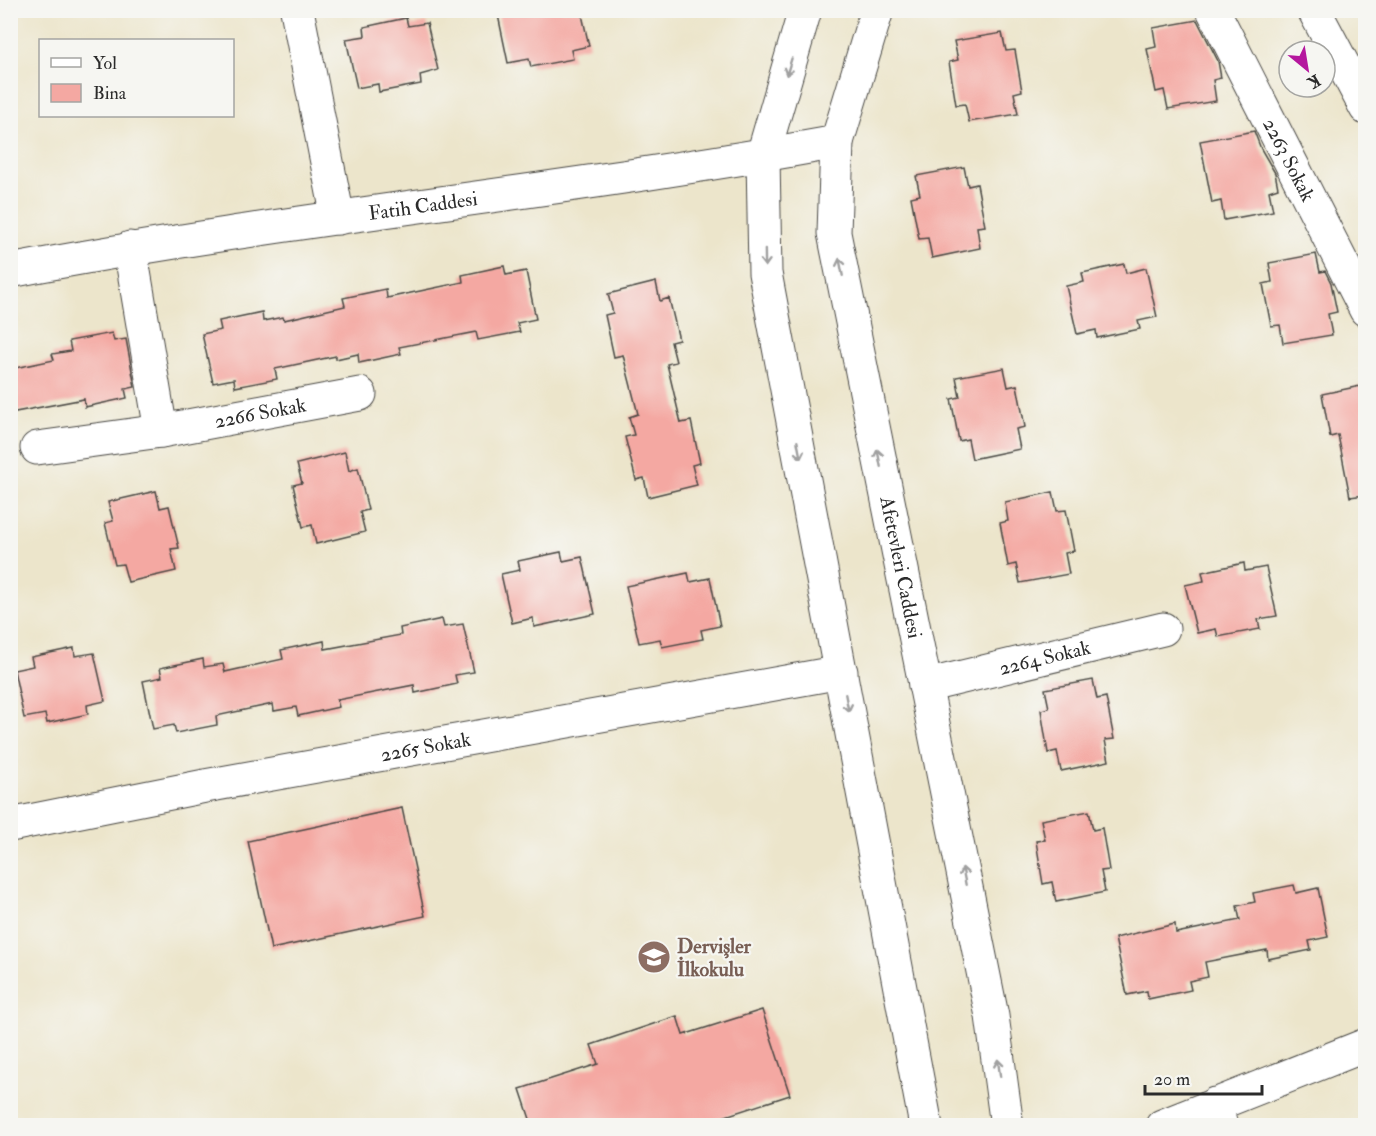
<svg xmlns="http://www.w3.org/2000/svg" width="1376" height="1136" viewBox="0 0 1376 1136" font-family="'IM FELL Double Pica',serif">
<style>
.building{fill:#f4a8a2}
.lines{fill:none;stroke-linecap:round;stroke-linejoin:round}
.minor-casing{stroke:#484743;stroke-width:35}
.tertiary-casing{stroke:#484743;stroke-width:35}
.secondary-casing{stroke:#484743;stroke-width:35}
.minor{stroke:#fff;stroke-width:33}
.tertiary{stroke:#fff;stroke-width:33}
.secondary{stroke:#fff;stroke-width:33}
.oneway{stroke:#a0a0a0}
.labels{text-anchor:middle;stroke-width:4.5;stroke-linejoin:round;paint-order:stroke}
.street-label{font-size:20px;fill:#2b2b2b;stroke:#f6f6f2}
.education-label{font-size:20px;font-weight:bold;fill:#785e54;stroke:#f6f6f2;text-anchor:start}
</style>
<rect width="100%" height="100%" fill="#f6f6f2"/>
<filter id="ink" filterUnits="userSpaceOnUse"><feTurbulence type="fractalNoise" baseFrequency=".0167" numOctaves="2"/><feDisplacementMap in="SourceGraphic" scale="12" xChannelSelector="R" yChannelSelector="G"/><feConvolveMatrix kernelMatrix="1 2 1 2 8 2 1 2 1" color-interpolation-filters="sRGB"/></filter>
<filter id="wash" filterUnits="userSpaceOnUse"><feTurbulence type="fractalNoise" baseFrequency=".008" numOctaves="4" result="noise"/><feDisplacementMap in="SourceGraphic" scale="24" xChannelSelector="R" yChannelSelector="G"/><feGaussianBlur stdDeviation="1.35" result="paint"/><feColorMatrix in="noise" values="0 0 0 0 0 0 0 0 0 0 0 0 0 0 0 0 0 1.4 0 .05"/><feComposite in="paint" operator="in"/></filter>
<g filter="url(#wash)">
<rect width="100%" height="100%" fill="#ece5cb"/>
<g id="blocks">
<path class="building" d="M521 10H581L589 46 571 50 573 59 531 67 529 59 508 63 498 15Z
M406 18 408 26 427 23 438 70 420 75 421 84 379 92 378 84 357 88 346 39 365 36 364 27Z
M1197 20 1218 61 1221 78 1213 80 1216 101 1168 109 1164 90 1156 92 1147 49 1156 47 1153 28Z
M1002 33 1006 51 1015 50 1022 91 1014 93 1018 114 969 122 965 104 956 105 949 62 958 60 954 41Z
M1254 131 1261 149 1275 173 1278 188 1269 191 1273 211 1224 220 1221 201 1212 203 1200 141Z
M964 167 968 186 977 184 985 226 977 227 980 248 932 258 928 238 919 239 911 197 920 195 916 176Z
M1316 254 1320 272 1325 271 1331 283 1337 312 1328 314 1332 335 1283 343 1280 325 1271 326 1263 284 1272 282 1269 263Z
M1124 264 1126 273 1146 268 1157 317 1138 321 1140 329 1097 338 1096 330 1077 334 1066 286 1084 282 1082 273Z
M504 266 506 275 526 271 536 319 517 323 520 332 478 340 476 332 399 347 401 354 359 363 358 354 336 359V356L275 369 277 379 235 387 234 379 213 383 202 334 221 330 219 321 262 312 263 321 283 317 284 320 345 306 343 298 386 289 387 298 463 282 462 275Z
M656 282 660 301 669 298 679 340 671 342 676 362 667 364 681 423 691 421 700 463 692 465 697 485 648 497 644 478 636 480 625 437 634 435 629 417 638 414 623 355 614 357 605 315 613 313 608 294Z
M112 333 114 341 126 339 135 387 125 389 127 398 85 407 84 399 10 413V369L54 360 52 354 71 351 69 341Z
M1004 368 1008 387 1017 385 1025 427 1016 429 1020 449 972 459 968 439 959 441 951 399 960 397 956 377Z
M1365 385V495L1350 497 1338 435 1330 437 1322 394Z
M345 452 349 471 358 468 368 510 360 512 365 532 316 544 312 525 303 527 293 485 302 483 297 464Z
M156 491 160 508 169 506 179 548 171 549 176 571 128 582 123 564 115 565 105 523 113 521 108 502Z
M1053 492 1057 511 1066 510 1074 551 1065 553 1069 574 1020 583 1016 564 1008 566 1000 523 1008 521 1005 502Z
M561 552 563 561 582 557 595 614 534 627 533 618 512 623 501 574 520 570 518 561Z
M1244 563 1245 571 1266 567 1277 616 1258 619 1260 629 1218 637 1216 629 1197 633 1185 585 1204 581 1202 572Z
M688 573 690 582 710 578 720 626 701 630 703 639 662 647 660 639 639 643 626 586Z
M442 619 444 627 463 624 474 672 455 675 457 684 415 693 414 685 337 700 339 707 298 716 296 707 274 711 273 704 216 716 217 725 176 733 174 725 153 729 143 681 162 677 160 668 203 659 204 667 223 664 225 672 283 659 281 650 324 641 325 649 401 635 400 628Z
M74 648 75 656 94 653 105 701 87 705 88 714 47 723 45 714 24 718 14 670 33 666 31 657Z
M1093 680 1097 699 1106 697 1114 739 1105 740 1109 761 1061 771 1057 751 1048 753 1041 710 1049 708 1045 689Z
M402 808 425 916 271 949 248 841Z
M1089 811 1093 830 1102 828 1109 870 1101 871 1105 892 1056 902 1052 882 1043 884 1036 841 1045 840 1041 820Z
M1294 885 1296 893 1318 888 1328 937 1309 941 1311 950 1268 959 1267 950 1205 962 1208 977 1189 981 1191 990 1148 999 1147 991 1127 995 1115 938 1175 924 1176 933 1240 920 1237 906 1255 902 1253 893Z
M762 1010 790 1095 698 1125H532L520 1089 598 1064 591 1045 677 1016 683 1035Z"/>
</g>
</g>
<g filter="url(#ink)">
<use href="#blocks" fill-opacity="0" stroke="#484743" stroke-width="1.5"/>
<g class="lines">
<g class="minor-casing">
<g id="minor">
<path d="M297 10 338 218"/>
<path id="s1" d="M1213 10 1366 310"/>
<path d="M1314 10 1366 108"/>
<path d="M130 248 161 431"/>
<path id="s2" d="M37 448 161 431 360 394"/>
<path id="s3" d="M925 686 1163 629"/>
<path id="s4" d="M10 825 205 786 841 672"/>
<path d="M1215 1104 1221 1126"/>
</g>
</g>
<g class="tertiary-casing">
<g id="tertiary">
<path id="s5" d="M10 271C285 218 563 192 837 142"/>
</g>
</g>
<g class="secondary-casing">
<g id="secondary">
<path d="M805 10 763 155 765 273 926 1126"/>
<path id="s6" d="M877 10 837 142 834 233 992 1016 1007 1126"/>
<path d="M1162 1126 1366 1045"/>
</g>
</g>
<use href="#minor" class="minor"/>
<use href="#tertiary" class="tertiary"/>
<use href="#secondary" class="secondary"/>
</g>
<defs><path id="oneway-shaft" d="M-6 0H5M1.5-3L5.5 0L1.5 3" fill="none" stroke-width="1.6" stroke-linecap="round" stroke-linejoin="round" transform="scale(1.5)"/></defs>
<g class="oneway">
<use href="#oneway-shaft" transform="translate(789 67) rotate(107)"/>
<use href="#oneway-shaft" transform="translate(765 258) rotate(89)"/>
<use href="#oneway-shaft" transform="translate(841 267) rotate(-101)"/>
<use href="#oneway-shaft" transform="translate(799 450) rotate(79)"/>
<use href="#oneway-shaft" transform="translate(879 458) rotate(-101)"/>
<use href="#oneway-shaft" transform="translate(847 703) rotate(79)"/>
<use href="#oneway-shaft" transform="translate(964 876) rotate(-101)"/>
<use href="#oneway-shaft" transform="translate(999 1068) rotate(-98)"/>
</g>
</g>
<defs>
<g id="school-disc" transform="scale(1.725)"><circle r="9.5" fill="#8d6e63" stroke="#f6f6f2"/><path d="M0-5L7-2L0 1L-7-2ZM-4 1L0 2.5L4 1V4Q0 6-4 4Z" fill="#fff"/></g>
</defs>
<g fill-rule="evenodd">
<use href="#school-disc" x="654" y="957"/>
</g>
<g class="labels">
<g class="street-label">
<text dy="7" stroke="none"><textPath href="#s1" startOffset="168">2263 Sokak</textPath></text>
<text dy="7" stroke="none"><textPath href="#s5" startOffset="418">Fatih Caddesi</textPath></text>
<text dy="7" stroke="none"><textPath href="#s2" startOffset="226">2266 Sokak</textPath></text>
<text dy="7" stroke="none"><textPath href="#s6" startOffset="570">Afetevleri Caddesi</textPath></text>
<text dy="7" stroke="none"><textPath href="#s3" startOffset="123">2264 Sokak</textPath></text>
<text dy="7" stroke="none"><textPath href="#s4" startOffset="423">2265 Sokak</textPath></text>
</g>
<g class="education-label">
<text x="677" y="953">Dervişler<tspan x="677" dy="23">İlkokulu</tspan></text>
</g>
</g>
<rect width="1376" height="1136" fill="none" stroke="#f6f6f2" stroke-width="36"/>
<rect x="39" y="39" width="195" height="78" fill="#f6f6f2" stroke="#a5a5a2" stroke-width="1.5"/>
<rect x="51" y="58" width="30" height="9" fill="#ffffff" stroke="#a5a5a2" stroke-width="1.5"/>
<text x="93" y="69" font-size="18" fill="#2b2b2b">Yol</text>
<rect x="51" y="84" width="30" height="18" fill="#f4a8a2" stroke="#a5a5a2" stroke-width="1.5"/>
<text x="93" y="99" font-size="18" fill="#2b2b2b">Bina</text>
<g transform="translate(1307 69) rotate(150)"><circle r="28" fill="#f6f6f2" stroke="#a5a5a2" stroke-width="1.5"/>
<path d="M0-4.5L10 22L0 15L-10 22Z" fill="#b5179e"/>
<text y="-9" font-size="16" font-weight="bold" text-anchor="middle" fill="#2b2b2b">K</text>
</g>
<path d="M1145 1085v9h117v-9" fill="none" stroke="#2b2b2b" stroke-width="3"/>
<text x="1154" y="1085" font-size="18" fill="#2b2b2b" stroke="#f6f6f2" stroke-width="4.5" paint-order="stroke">20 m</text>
</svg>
